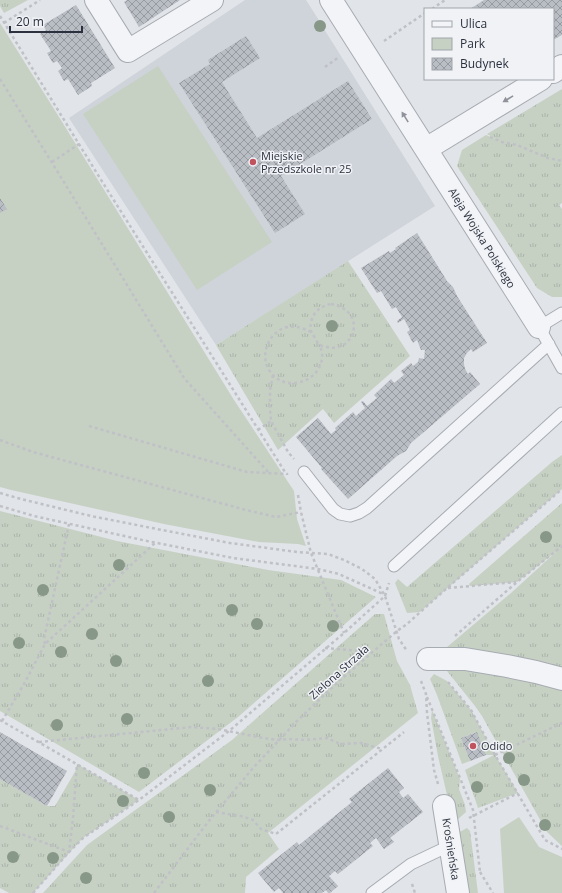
<svg xmlns="http://www.w3.org/2000/svg" width="562" height="893" viewBox="0 0 562 893" font-family="'Open Sans',sans-serif">
<style>
.built{fill:#cfd3da}
.grass{fill:url(#grass-tufts)}
.park{fill:#c6d1c3}
.building{fill:url(#building-cross-hatch)}
.lines{fill:none;stroke-linecap:round;stroke-linejoin:round}
.service-casing{stroke:#a7abb2;stroke-width:13}
.minor-casing{stroke:#a7abb2;stroke-width:24}
.path{stroke:#bfc1c7;stroke-width:2.5;stroke-dasharray:3 3;stroke-linecap:butt}
.service{stroke:#f3f4f7;stroke-width:11}
.minor{stroke:#f3f4f7;stroke-width:22}
.tree{fill:#879888}
.oneway{fill:#8f929a}
.poi-dot{fill:#c1535f;stroke:#f0f2f6;stroke-width:1.5}
.labels{text-anchor:middle;stroke-width:3;stroke-linejoin:round;paint-order:stroke}
.poi-label{font-size:11px;fill:#2b313e;stroke:#f0f2f6;text-anchor:start}
.street-label{font-size:11px;fill:#2b313e;stroke:#f0f2f6}
</style>
<defs>
<pattern id="grass-tufts" width="24" height="20" patternUnits="userSpaceOnUse"><rect width="24" height="20" fill="#c6d1c3"/><path d="M3 7l-1-3M5 7V3M7 7l1-3M15 17l-1-3M17 17v-4M19 17l1-3" fill="none" stroke="#aab4a9"/></pattern>
<pattern id="building-cross-hatch" width="8" height="8" patternUnits="userSpaceOnUse"><rect width="8" height="8" fill="#b9bdc4"/><path d="M0 0l8 8M0 8l8-8" fill="none" stroke="#979aa1"/></pattern>
</defs>
<rect width="100%" height="100%" fill="#e1e4e8"/>
<path class="built" d="M245 0H306L320 22 317 25 321 31 324 29 435 206 216 345 69 118Z"/>
<path class="grass" d="M0 0H28L4 13 0 6Z
M562 89V203L559 205 562 209V297H552L537 288 457 166 462 150 486 135 496 139 487 134Z
M348 261 410 356 334 423 323 409 278 450 216 345Z
M562 455V489L420 612 407 613 395 583 398 579 407 587 552 462Z
M562 503V675L440 653 511 593 557 551 517 582 470 586 469 584Z
M0 511 117 541 268 570 341 580 376 597 238 717 139 792 0 711Z
M375 614H384L397 661 410 685 418 713 268 833 279 849 246 877 245 893H43L87 845 232 740Z
M439 661 562 684V846L547 832 502 752 482 716 475 706Z
M434 674 447 681 471 710 495 755 518 793 478 808 465 770 494 755H486L476 732 461 738 470 761 462 764 437 695 430 679Z
M432 710 460 779 459 789 465 805 466 812 456 821 451 822 447 795 438 756 431 718Z
M77 764 139 800 83 838 69 853 33 893H9L0 888V779L47 806H55L76 770Z
M467 828 470 831 478 893H466L456 834Z"/>
<path class="park" d="M0 23 59 117 234 400 294 491 297 519 306 546 298 544 259 542 164 524 11 490 0 487Z
M158 66 272 242 197 290 83 114Z
M0 814 11 820 0 840Z
M519 817 539 847 562 857V893H504L500 829Z"/>
<path class="building" d="M127 0H180L139 27 124 2Z
M484 0H562V35L553 40V9H470Z
M76 5 115 68 91 83 92 86 78 95 68 79 64 81 58 71 62 68 57 61 53 63 47 53 51 51 40 34 46 30 43 25Z
M246 36 260 58 222 82 257 138 348 81 372 119 281 176 305 214 275 233 179 83 210 64 208 60Z
M0 198 7 209 0 213Z
M417 233 447 281 453 287 457 296 487 343 473 352 471 349 467 353 464 358V364L465 369 468 374 470 372 480 384 411 443 406 451 397 456 348 499 321 469 322 468 296 437 318 418 331 434 336 430 335 428 353 412 356 416 365 408 361 402 363 401 367 406 377 398 374 395 391 379 394 383 404 375 401 371 411 363 413 366 418 362 419 358 424 359 425 350H421L417 340 413 343 407 332 410 330 404 319 398 323 397 321 402 317 396 307 392 309 381 291 377 293 361 268 389 251 390 253 396 249 395 248Z
M0 732 67 771 47 806 0 779Z
M477 732 486 755 470 761 461 738Z
M388 768 404 788 399 792 403 798 408 794 423 812 390 838 394 842 384 849 376 838 370 843 373 846 338 874 335 871 329 876 338 886 330 893H328L326 890 322 893H283L279 888 274 892 258 873 297 842 299 845 352 802 349 799Z"/>
<g class="lines">
<g class="service-casing">
<path id="service" d="M562 313 539 327 562 368
M304 472 333 509 340 514 350 516 359 513 367 508 549 344
M394 566 562 413
M372 893 411 864 451 845"/>
</g>
<g class="minor-casing">
<path id="minor" d="M96 0 128 51 212 0
M331 0 539 327
M553 72 562 66
M426 149 541 79
M428 659H465L507 666 536 672 562 679
M444 806 458 893"/>
</g>
<path class="path" d="M432 9 445 0
M0 16 98 175 285 472
M4 23 40 0
M384 41 425 13
M325 67 339 57
M0 79 67 187 184 378 269 473
M490 137 502 142 517 145 548 158 562 161
M52 162 79 144
M331 304C369 311 354 354 327 347 324 347 321 346 319 344 316 341 314 336 312 333 310 330 310 327 311 324 312 312 321 306 331 304Z
M311 332C307 330 302 328 297 327 272 323 256 354 271 373 288 394 325 380 322 352 321 349 320 346 319 344
M273 375 270 390V410L271 421 288 452 294 459
M89 426 247 472 287 474V475
M258 430 271 421
M0 440 33 452 246 510 276 517 301 512
M0 493 21 499 91 516 162 530 230 543 297 552 328 554 344 560 362 569 375 579 385 596 399 639 407 651
M298 495 301 512 311 553 344 633
M0 506 34 516 147 541 233 558 318 569 339 574 385 595
M448 588 516 582
M455 636 517 582 562 546
M45 644 44 639 69 524
M325 648 372 652
M421 681 426 694 427 713 434 770 438 784
M448 682 471 710 495 755 545 840 562 849
M427 697 473 810 480 872
M0 720 139 800
M2 721 24 684 45 644 155 543
M39 742 192 727 218 729 263 738 279 740 289 739 304 740 327 738 340 744 361 743 382 749
M495 755 562 723
M216 812 241 816 253 820 261 829 276 834 404 732
M469 818 518 793
M0 826 69 852 73 818 77 764
M480 872 493 893
M412 884 415 893
M33 893 69 852 83 838 139 800 229 731 344 633 385 596 389 583
M154 893 208 822 253 768 298 720 339 681 397 631 407 624 447 588 562 489"/>
<use href="#service" class="service"/>
<use href="#minor" class="minor"/>
</g>
<g class="tree">
<circle cx="320" cy="26" r="6"/>
<circle cx="332" cy="326" r="6"/>
<circle cx="546" cy="537" r="6"/>
<circle cx="119" cy="565" r="6"/>
<circle cx="43" cy="590" r="6"/>
<circle cx="232" cy="610" r="6"/>
<circle cx="257" cy="624" r="6"/>
<circle cx="333" cy="626" r="6"/>
<circle cx="92" cy="634" r="6"/>
<circle cx="19" cy="643" r="6"/>
<circle cx="61" cy="652" r="6"/>
<circle cx="116" cy="661" r="6"/>
<circle cx="208" cy="681" r="6"/>
<circle cx="127" cy="719" r="6"/>
<circle cx="57" cy="725" r="6"/>
<circle cx="509" cy="758" r="6"/>
<circle cx="144" cy="773" r="6"/>
<circle cx="524" cy="780" r="6"/>
<circle cx="477" cy="787" r="6"/>
<circle cx="210" cy="790" r="6"/>
<circle cx="123" cy="801" r="6"/>
<circle cx="169" cy="817" r="6"/>
<circle cx="545" cy="825" r="6"/>
<circle cx="13" cy="857" r="6"/>
<circle cx="53" cy="858" r="6"/>
<circle cx="86" cy="878" r="6"/>
</g>
<defs><path id="oneway-solid" d="M-6-.8H1V-3.2L6.5 0L1 3.2V.8H-6Z"/></defs>
<g class="oneway">
<use href="#oneway-solid" transform="translate(508 99) rotate(149)"/>
<use href="#oneway-solid" transform="translate(405 117) rotate(-122)"/>
</g>
<g class="poi-dot">
<circle cx="253" cy="162" r="4"/>
<circle cx="473" cy="746" r="4"/>
</g>
<g class="labels">
<g class="poi-label">
<text x="261" y="160">Miejskie<tspan x="261" dy="13">Przedszkole nr 25</tspan></text>
<text x="481" y="750">Odido</text>
</g>
<g class="street-label">
<text transform="translate(482 238) rotate(58)" y="4">Aleja Wojska Polskiego</text>
<text transform="translate(339 672) rotate(-42)" y="4">Zielona Strzała</text>
<text transform="translate(451 849) rotate(81)" y="4">Krośnieńska</text>
</g>
</g>
<rect x="424" y="8" width="130" height="72" fill="#f0f2f6" stroke="#a1a5ac"/>
<rect x="432" y="21" width="20" height="6" fill="#f3f4f7" stroke="#a1a5ac"/>
<text x="460" y="28" font-size="12" fill="#2b313e">Ulica</text>
<rect x="432" y="38" width="20" height="12" fill="#c6d1c3" stroke="#a1a5ac"/>
<text x="460" y="48" font-size="12" fill="#2b313e">Park</text>
<rect x="432" y="58" width="20" height="12" fill="url(#building-cross-hatch)" stroke="#a1a5ac"/>
<text x="460" y="68" font-size="12" fill="#2b313e">Budynek</text>
<path d="M10 26v6h72v-6" fill="none" stroke="#2b313e" stroke-width="2"/>
<text x="16" y="26" font-size="12" fill="#2b313e" stroke="#f0f2f6" stroke-width="3" paint-order="stroke">20 m</text>
</svg>
